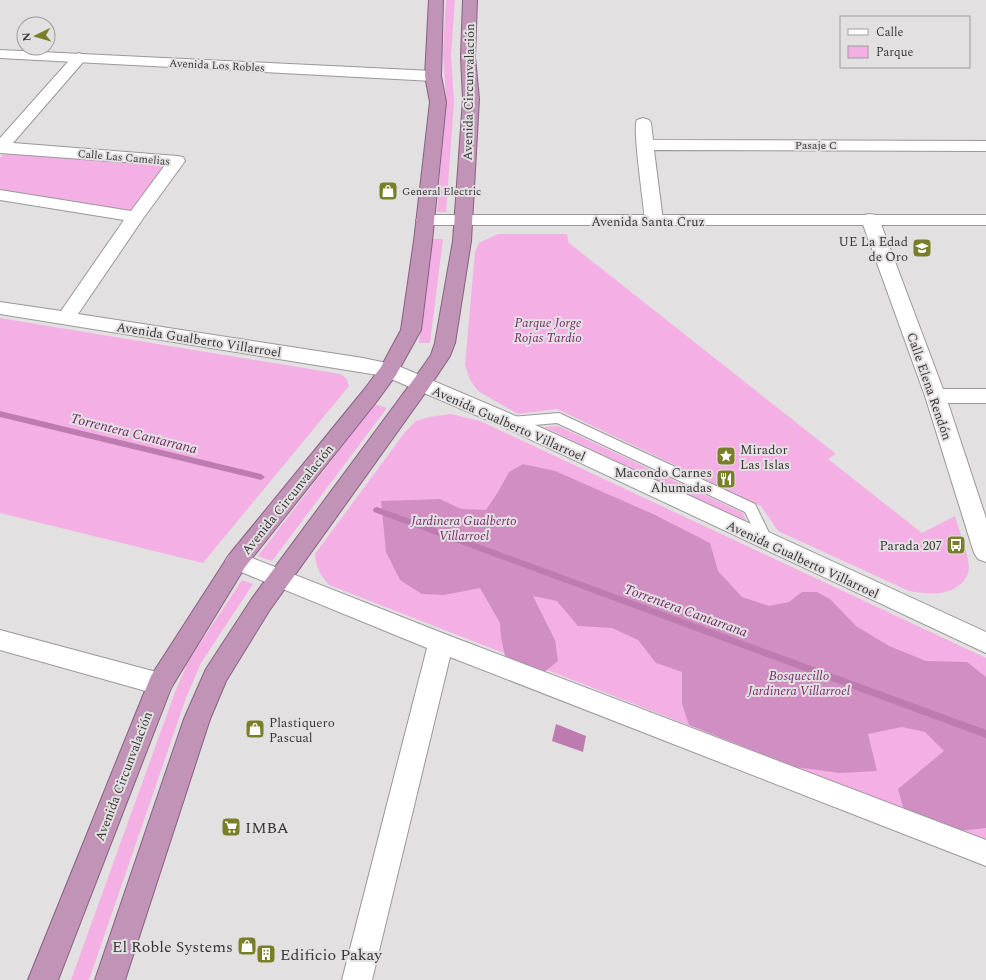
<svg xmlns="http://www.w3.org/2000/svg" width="986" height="980" viewBox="0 0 986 980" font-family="Spectral,serif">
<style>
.green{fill:#f4b0e5}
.forest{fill:#d18ec3}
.water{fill:#bd7bb0}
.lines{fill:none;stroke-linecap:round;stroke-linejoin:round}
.stream{fill:#bd7bb0;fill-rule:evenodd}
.service-casing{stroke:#9a979a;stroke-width:2}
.minor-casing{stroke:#9a979a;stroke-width:2}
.secondary-casing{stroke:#9a979a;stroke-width:2}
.trunk-casing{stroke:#86617e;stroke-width:2}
.service{fill:#fff;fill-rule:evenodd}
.minor{fill:#fff;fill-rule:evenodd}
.secondary{fill:#fff;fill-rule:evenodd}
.trunk{fill:#c093b7;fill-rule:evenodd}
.labels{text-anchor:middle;stroke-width:4;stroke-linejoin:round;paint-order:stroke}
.far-street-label{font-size:11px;fill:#373637;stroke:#e3e0e2}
.far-poi-label{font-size:11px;fill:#373637;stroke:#e3e0e2;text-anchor:start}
.street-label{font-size:13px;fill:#373637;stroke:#e3e0e2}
.poi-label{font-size:13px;fill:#373637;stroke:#e3e0e2;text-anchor:end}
.park-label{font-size:13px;font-style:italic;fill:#7b2b6e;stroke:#e3e0e2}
.water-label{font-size:14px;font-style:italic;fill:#752569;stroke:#e3e0e2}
.near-poi-label{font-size:16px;fill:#373637;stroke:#e3e0e2;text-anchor:start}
</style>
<rect width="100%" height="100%" fill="#e3e0e2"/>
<path class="green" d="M446 0H455L451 55 454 102 446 212H437L446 98 443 54Z
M5 152 161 164 165 167 133 210 125 211 0 192V158Z
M498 234H567L569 243 836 454 828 459 922 533 955 516C959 531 968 552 969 567 969 573 966 579 962 583 947 597 927 594 909 591L778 531 761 506 557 409 518 414 478 391 470 380 465 365 475 252 479 243Z
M432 239H443L430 343H419Z
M0 318 340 374 347 379 349 386 203 563 0 513Z
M375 404 387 408 272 561 258 556Z
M451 414 480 421 986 658V840C767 757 548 670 329 585 320 575 316 567 315 554L405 432 416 421 429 417Z
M558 426 743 513 747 523 544 427Z
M242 580 253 584 201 663 186 698 89 980H71L175 692 189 660Z"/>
<path class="forest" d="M523 464 555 471 653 514 710 543 718 571 742 597 769 606 789 602 802 592H817L830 599 856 626 889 646 926 661 967 662 986 677V828L950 832 905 814 898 789 944 751 925 732 902 727 868 734 877 771 840 773 795 767 689 725 682 704V672L656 663 638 640 612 628 578 626 557 601 533 596 555 640 558 661 542 674 506 661 501 637 500 623 480 588 444 595 422 594 400 580 386 552 381 501 440 499 461 509 486 510 498 492 509 472Z"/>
<path class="water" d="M556 724 586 736 583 752 552 741Z"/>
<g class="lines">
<path class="stream" d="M0 411 261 474 265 477 261 480 0 417Z
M377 507 986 730V738L374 512 373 510 374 508Z"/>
<g class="service-casing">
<path id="service" d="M559 413 755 504 773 541 771 545 766 547 761 545 745 512 557 423 511 427 506 425 504 422 506 419 511 417Z"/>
</g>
<g class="minor-casing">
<path id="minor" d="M79 53 84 55 87 58 84 61 13 143 177 156 183 157 185 161 142 220 78 314 363 358 396 365 518 417 986 632V653L504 427 384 376 0 314V302L61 311 124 220 0 200V190L131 211 165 165 0 153V138L74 55Z
M643 118 649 120 651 123 653 140 986 141V151L654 150 663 221 660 225 654 226 648 225 645 221C644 206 632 127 637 120Z
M870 214 876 215 879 219 943 389H986V403H948L986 518V562L978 559 974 553 925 396 861 219 864 215Z
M237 552 450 636 986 840V866L450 657 372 980H342L427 648 229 567 225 561 229 555Z
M0 630 160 673 169 676 173 684 169 692 160 695 0 650Z"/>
</g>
<g class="secondary-casing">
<path id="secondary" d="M0 50 433 71 438 73 441 76 438 79 433 81 0 58Z
M425 215H986V225H425L419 224 416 220 419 216Z"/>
</g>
<g class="trunk-casing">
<path id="trunk" d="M429 0H443L441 76 446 102 432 241 421 330 396 375 377 401 245 567 171 688 58 980H28L151 676 229 555 363 391 381 367 401 330 414 241 430 102 425 76Z
M463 0H477L475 57 479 99 471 241 455 343 450 356 428 389 269 611 226 681 210 719 125 980H95L184 719 206 669 253 597 414 379 431 355 435 343 453 241 463 99 461 57Z"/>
</g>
<use href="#service" class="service"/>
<use href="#minor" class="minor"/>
<use href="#secondary" class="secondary"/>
<use href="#trunk" class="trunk"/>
</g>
<defs>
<g id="shop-square" transform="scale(1)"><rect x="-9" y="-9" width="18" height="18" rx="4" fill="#797e28" stroke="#e3e0e2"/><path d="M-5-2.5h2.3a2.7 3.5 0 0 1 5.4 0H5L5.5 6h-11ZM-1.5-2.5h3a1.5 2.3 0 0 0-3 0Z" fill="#fff"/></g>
<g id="school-square" transform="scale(1)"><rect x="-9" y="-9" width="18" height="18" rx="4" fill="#797e28" stroke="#e3e0e2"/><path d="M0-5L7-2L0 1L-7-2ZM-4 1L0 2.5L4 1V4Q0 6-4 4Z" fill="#fff"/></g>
<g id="sight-square" transform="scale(1)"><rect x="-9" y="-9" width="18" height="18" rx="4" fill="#797e28" stroke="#e3e0e2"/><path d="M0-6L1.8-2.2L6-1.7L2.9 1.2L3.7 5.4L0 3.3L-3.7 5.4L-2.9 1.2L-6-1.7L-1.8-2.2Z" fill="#fff"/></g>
<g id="restaurant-square" transform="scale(1)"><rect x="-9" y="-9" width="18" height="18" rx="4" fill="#797e28" stroke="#e3e0e2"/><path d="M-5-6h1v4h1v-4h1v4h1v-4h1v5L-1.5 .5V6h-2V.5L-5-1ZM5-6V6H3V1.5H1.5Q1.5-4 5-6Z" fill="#fff"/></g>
<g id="bus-square" transform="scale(1)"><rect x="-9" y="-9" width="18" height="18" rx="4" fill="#797e28" stroke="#e3e0e2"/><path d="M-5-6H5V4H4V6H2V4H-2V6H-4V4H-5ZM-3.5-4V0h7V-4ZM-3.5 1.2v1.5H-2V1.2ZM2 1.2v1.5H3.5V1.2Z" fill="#fff"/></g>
<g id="supermarket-square" transform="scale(1)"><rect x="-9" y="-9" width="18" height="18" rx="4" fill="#797e28" stroke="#e3e0e2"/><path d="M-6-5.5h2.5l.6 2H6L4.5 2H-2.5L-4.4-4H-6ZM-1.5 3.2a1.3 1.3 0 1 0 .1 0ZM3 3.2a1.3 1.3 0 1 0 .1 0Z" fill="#fff"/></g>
<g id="building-square" transform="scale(1)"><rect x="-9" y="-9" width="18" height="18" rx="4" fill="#797e28" stroke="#e3e0e2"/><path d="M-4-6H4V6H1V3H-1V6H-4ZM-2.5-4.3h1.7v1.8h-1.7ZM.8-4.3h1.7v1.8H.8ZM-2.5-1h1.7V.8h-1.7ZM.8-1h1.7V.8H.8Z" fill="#fff"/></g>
</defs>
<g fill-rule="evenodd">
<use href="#shop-square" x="388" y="191"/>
<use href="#school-square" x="922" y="248"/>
<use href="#sight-square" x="726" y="456"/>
<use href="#restaurant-square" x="726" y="479"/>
<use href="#bus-square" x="956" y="545"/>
<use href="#shop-square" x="255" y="729"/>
<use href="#supermarket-square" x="231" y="827"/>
<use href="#shop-square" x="247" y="946"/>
<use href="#building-square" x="266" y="954"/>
</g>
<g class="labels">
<g class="far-street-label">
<text transform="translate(217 65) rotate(3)" y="4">Avenida Los Robles</text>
<text x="816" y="149">Pasaje C</text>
<text transform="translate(124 157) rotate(5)" y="4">Calle Las Camelias</text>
</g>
<g class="far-poi-label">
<text x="402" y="195">General Electric</text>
</g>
<g class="street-label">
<text transform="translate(468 92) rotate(-89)" y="5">Avenida Circunvalación</text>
<text x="648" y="226">Avenida Santa Cruz</text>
<text transform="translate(199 339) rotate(9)" y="5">Avenida Gualberto Villarroel</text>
<text transform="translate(930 386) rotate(71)" y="5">Calle Elena Rendón</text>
<text transform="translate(509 423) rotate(24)" y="5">Avenida Gualberto Villarroel</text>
<text transform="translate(287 499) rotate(-51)" y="5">Avenida Circunvalación</text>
<text transform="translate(803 559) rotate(25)" y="5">Avenida Gualberto Villarroel</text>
<text transform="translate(123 776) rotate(-69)" y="5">Avenida Circunvalación</text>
</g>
<g class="poi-label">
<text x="908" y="246">UE La Edad<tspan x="908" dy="15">de Oro</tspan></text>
<text x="740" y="454" text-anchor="start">Mirador<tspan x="740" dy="15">Las Islas</tspan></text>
<text x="712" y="477">Macondo Carnes<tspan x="712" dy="15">Ahumadas</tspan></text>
<text x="942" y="550">Parada 207</text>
<text x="269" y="727" text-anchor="start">Plastiquero<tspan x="269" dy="15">Pascual</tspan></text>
</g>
<g class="park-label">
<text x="548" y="327">Parque Jorge<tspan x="548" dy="15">Rojas Tardio</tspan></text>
<text x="464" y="525">Jardinera Gualberto<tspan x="464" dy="15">Villarroel</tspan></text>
<text x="799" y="680">Bosquecillo<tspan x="799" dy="15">Jardinera Villarroel</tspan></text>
</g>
<g class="water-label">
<text transform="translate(134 433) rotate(14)" y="5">Torrentera Cantarrana</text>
<text transform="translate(686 610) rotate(20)" y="5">Torrentera Cantarrana</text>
</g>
<g class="near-poi-label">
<text x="245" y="833">IMBA</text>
<text x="233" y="952" text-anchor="end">El Roble Systems</text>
<text x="280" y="960">Edificio Pakay</text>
</g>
</g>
<rect x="840" y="16" width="130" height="52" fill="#e3e0e2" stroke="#9e9c9e"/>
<rect x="848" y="29" width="20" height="6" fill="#ffffff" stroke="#9e9c9e"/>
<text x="876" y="36" font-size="12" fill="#373637">Calle</text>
<rect x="848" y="46" width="20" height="12" fill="#f4b0e5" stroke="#9e9c9e"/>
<text x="876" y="56" font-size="12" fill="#373637">Parque</text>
<g transform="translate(36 36) rotate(265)"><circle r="19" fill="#e3e0e2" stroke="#9e9c9e"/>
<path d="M0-3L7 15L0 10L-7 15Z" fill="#797e28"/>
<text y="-6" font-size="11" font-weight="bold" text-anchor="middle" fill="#373637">N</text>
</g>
</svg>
